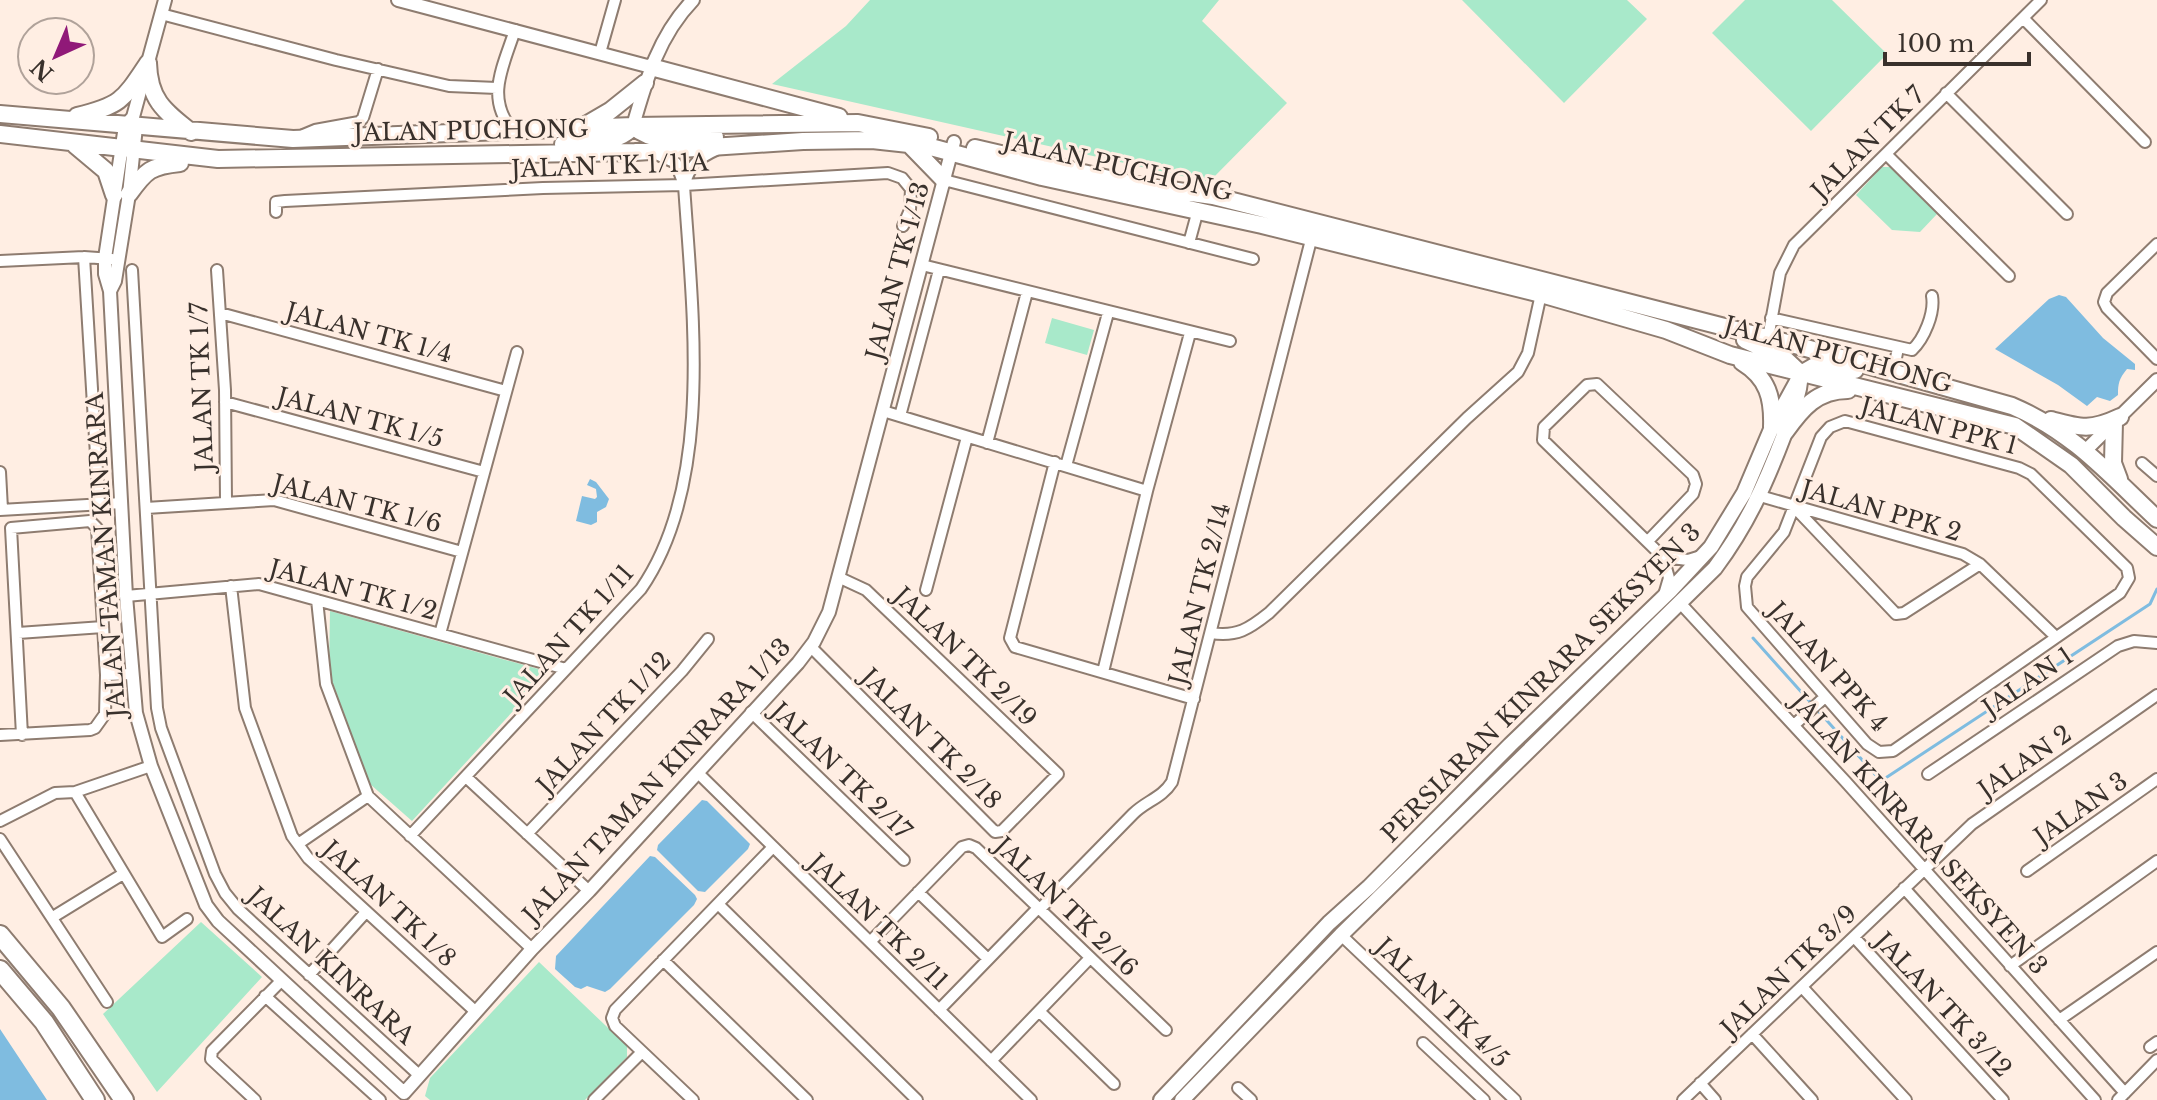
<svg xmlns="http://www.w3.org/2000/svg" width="2157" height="1100" viewBox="0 0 2157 1100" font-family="'Libre Baskerville',serif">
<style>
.green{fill:#a8e9ca}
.water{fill:#7fbce0}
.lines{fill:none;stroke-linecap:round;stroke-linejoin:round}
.stream{stroke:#7fbce0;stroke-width:3}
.minor-casing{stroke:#8e7c70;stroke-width:14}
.tertiary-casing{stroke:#8e7c70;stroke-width:16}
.secondary-casing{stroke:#8e7c70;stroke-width:18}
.primary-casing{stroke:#8e7c70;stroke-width:20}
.motorway-casing{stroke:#8e7c70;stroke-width:22}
.minor{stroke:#fff;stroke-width:10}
.tertiary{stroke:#fff;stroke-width:12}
.secondary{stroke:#fff;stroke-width:14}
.primary{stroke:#fff;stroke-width:16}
.motorway{stroke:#fff;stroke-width:18}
.labels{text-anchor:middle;stroke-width:6;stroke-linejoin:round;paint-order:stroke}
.street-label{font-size:24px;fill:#39312c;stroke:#ffeee3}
</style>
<rect width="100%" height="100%" fill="#ffeee3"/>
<path class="green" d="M870 0H1219L1202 21 1287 103 1209 182 772 84 846 26Z
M1462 0H1627L1647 19 1564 103Z
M1745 0H1832L1887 54 1811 131 1712 33Z
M1882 167H1890L1937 214 1920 232 1892 230 1856 195Z
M1052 318 1094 330 1087 355 1045 343Z
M330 611 549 672 412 821 370 784 329 673Z
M201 922 262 977 157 1092 103 1014Z
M539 962 627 1046V1057L585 1100H430L425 1096 430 1078Z"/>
<path class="water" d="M2059 295 2066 297 2103 338 2135 364V370L2127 369C2119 379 2118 383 2118 395L2110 401 2097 397 2087 406 2058 385 1995 349 2049 299Z
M590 479 596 482 609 499 606 507 597 512V522L591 525 576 521 582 496 595 499 597 497 596 489 587 485Z
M702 800 707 801 750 844 748 849 705 892 698 891 657 850 658 845Z
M650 856 655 857 695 895 697 899 694 905 610 989 605 992 587 986 581 989 575 987 555 969 556 956Z
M0 1029 47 1100H0Z"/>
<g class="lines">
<path class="stream" d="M1753 638 1881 781 2150 604 2157 589"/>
<g class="minor-casing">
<path id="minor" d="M161 14 336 60 449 86 497 88
M2023 18 2145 142
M600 53 615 0
M1946 93 2067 214
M513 131C485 98 503 67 515 30
M303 135 315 130 359 122 363 118 378 69
M1886 154 2009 276
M944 180 1253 259
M684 185C690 166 698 158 716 150
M276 212V202L285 201 543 188 684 185 888 173 902 178 911 189 910 210 903 226
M1189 243 1198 210
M2157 244 2107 293 2104 302 2107 308 2157 359
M84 257 99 504
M0 261 84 257 112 259
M922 265 1230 341
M132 270 157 708 161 728 215 874 225 893 238 909 419 1075
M217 270 225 390 226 502
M220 313 506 391
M1771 318 1912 350C1924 339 1935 313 1932 296
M1768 338 1780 273 1794 245 2041 0
M1893 373 1898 348
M225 402 484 472
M883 411 1147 491
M900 416 939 270
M1845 421 2019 468 2031 474 2127 568 2129 578 2120 593 1893 751 1879 752 1867 744 1747 607 1745 586 1747 577 1784 532 1821 437 1830 427Z
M987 443 1027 292
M1055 462 1010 638 1015 647 1194 699
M2142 463 2157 476
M1066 466 1108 313
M0 472 2 509
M1760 496 1963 554 1980 564 2056 637
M146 508 274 500 462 552
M1796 509 1896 614 1904 613 1980 564
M0 510 122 503
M1648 541 1693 494 1696 484 1693 475 1597 384 1587 385 1544 427 1543 440 1663 557 1669 578 1664 595
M1663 557 1688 560 1701 556
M231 586 245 708 292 836 308 858 476 1012
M926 590 967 437
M126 596 259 584 566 669
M317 600 326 684 368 796 532 949
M1681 604 1845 781 2125 1093
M18 633 103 627
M1211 633C1237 637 1249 629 1269 613L1467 418 1518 372 1528 353 1541 294
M440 634 517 352
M811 647 995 832 1002 831 1058 774 866 590 838 577
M1103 672 1147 491 1190 333
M106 675 132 674
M751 712 904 860
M1794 725 1825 697
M0 735 90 730 95 728 105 714 106 675 97 528 90 521 11 528 22 735
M698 773 1031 1100
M1928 774 2118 646 2134 641 2157 643
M466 777 589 891
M75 792 162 937 187 919
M0 821 55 793 75 792 151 766
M527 834 682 671 708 639
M410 836 641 589C715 482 692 309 684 185L676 163 656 154
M0 839 107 1002
M298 844 368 796
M2027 871 2157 779
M1904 888 2095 1100
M918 892 988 959
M718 904 917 1100
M1040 909 1133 814C1146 801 1162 798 1172 782L1312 236
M53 917 123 874
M1341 935 1515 1100
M1854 937 2003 1100
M870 942 962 847 969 845 976 848 1166 1030
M663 960 807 1100
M2010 966 2157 861
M309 975 366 912
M1802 987 1906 1100
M265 996 380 1100
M939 1010 1038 908
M1039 1011 1114 1084
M2059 1020 2157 952
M1752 1034 1812 1100
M1423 1043 1484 1100
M2150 1047 2157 1042
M991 1061 1090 958
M1700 1083 1715 1100
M1238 1088 1251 1100
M255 1100 211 1059 212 1051 282 980
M594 1100 642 1052
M693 1100 615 1026 612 1018 615 1010 773 847
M1683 1100 1972 824 2157 695
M2118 1100 2157 1060"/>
</g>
<g class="tertiary-casing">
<path id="tertiary" d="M165 0 133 117 125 126 105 258V274L110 291 126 596 136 713 151 766 206 905 218 921 404 1093 532 949 589 891 798 663 814 642 829 612 954 142
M398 0 651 67
M633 126C646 80 659 35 693 0
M110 291 115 281 129 194 136 127 134 121
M2086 450 2157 380"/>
</g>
<g class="secondary-casing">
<path id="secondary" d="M1161 1100 1329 923 1369 887 1510 745 1670 591 1711 547 1744 493 1772 427 1801 374
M1182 1100 1341 935 1715 568C1747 525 1765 485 1784 435 1792 414 1799 397 1801 375"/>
</g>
<g class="primary-casing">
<path id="primary" d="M148 63C149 99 163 110 191 132
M651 67 839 117
M0 114 293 139 633 126 858 123 929 137
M77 116C121 106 124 99 148 63
M586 125 610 111 645 83
M634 127C657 146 688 138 715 137
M0 134 218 159 635 152 803 141 872 140 927 146 1042 177 1262 225 1541 294 1666 330 1730 355 2015 426 2071 465 2124 518 2157 547
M563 144C584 143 620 144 633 126
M909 144 944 180
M75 145 106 171 114 195
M975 148 1135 185 1213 196 1799 346 2012 406C2073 432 2109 474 2157 519
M129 194C146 170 151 166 180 163
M1745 340 1784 358 1800 373
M1742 362C1768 378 1773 398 1772 427
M1801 374 1815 366 1855 370
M2051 420C2081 428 2090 431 2120 417
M2114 422 2113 463 2119 479
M1785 432C1802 408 1817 390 1848 390"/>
</g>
<g class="motorway-casing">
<path id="motorway" d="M0 935 61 1008 124 1100
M0 970 44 1022 95 1100"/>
</g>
<use href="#minor" class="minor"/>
<use href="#tertiary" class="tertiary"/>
<use href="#secondary" class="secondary"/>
<use href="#primary" class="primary"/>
<use href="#motorway" class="motorway"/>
</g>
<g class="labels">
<g class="street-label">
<text transform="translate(471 131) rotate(-1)" y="8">JALAN PUCHONG</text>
<text transform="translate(1868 143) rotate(-45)" y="8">JALAN TK 7</text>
<text transform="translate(610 166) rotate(-2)" y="8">JALAN TK 1/11A</text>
<text transform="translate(1118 167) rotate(13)" y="8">JALAN PUCHONG</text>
<text transform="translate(898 271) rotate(-75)" y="8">JALAN TK 1/13</text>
<text transform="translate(369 333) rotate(15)" y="8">JALAN TK 1/4</text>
<text transform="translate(1838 355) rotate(15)" y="8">JALAN PUCHONG</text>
<text transform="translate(202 387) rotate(-92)" y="8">JALAN TK 1/7</text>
<text transform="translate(360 418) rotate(15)" y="8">JALAN TK 1/5</text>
<text transform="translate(1939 426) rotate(15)" y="8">JALAN PPK 1</text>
<text transform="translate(357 504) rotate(14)" y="8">JALAN TK 1/6</text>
<text transform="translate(1881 511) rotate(16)" y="8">JALAN PPK 2</text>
<text transform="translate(106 555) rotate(-94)" y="8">JALAN TAMAN KINRARA</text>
<text transform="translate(353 590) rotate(15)" y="8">JALAN TK 1/2</text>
<text transform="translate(1200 594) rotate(-76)" y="8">JALAN TK 2/14</text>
<text transform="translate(569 635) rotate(-48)" y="8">JALAN TK 1/11</text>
<text transform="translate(965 657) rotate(44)" y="8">JALAN TK 2/19</text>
<text transform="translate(1828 667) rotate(48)" y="8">JALAN PPK 4</text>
<text transform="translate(2028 682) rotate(-34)" y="8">JALAN 1</text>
<text transform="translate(1541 683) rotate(-45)" y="8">PERSIARAN KINRARA SEKSYEN 3</text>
<text transform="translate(604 723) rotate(-47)" y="8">JALAN TK 1/12</text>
<text transform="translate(931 739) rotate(45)" y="8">JALAN TK 2/18</text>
<text transform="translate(2025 762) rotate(-35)" y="8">JALAN 2</text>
<text transform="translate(841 771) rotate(44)" y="8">JALAN TK 2/17</text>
<text transform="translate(657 781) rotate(-47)" y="8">JALAN TAMAN KINRARA 1/13</text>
<text transform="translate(2081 809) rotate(-35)" y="8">JALAN 3</text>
<text transform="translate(1919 834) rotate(48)" y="8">JALAN KINRARA SEKSYEN 3</text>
<text transform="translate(389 904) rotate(43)" y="8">JALAN TK 1/8</text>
<text transform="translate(1066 907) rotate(44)" y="8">JALAN TK 2/16</text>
<text transform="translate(878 922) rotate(44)" y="8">JALAN TK 2/11</text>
<text transform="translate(331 966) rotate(43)" y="8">JALAN KINRARA</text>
<text transform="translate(1789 971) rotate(-44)" y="8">JALAN TK 3/9</text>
<text transform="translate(1442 1003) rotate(44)" y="8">JALAN TK 4/5</text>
<text transform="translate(1943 1005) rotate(47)" y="8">JALAN TK 3/12</text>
</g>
</g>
<g transform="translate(56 56) rotate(224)"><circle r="38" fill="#ffeee3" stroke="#b0a29a" stroke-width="2"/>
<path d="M0-6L14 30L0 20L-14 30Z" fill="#901978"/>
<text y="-12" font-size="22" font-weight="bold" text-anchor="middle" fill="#39312c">N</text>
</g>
<path d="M1885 52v12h144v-12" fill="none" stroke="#39312c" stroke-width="4"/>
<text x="1897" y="52" font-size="24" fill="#39312c" stroke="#ffeee3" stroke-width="6" paint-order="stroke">100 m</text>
</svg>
